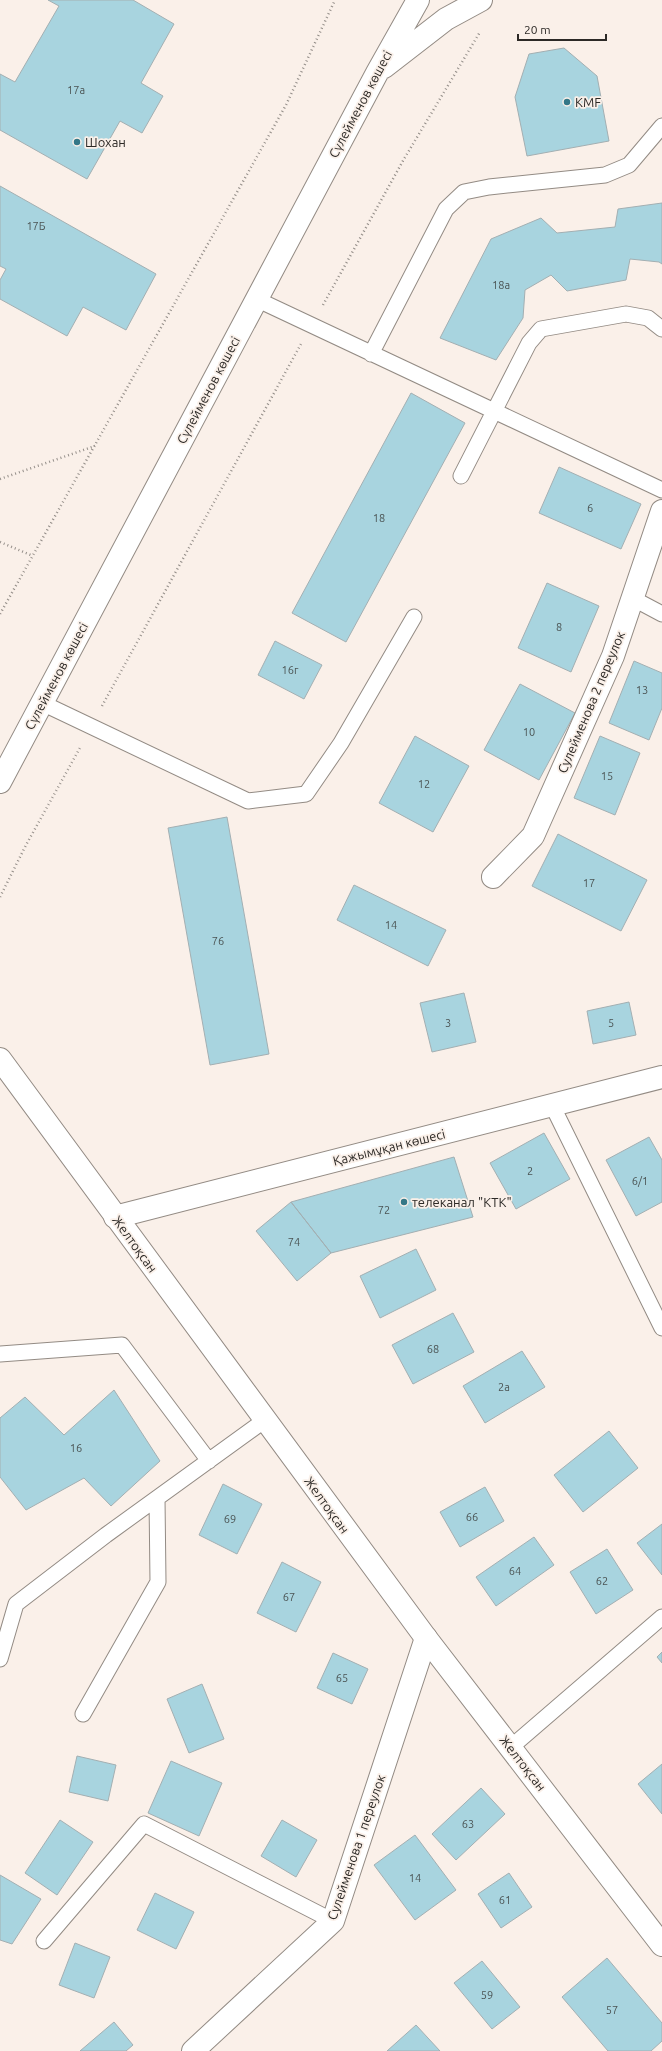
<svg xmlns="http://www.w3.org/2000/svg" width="662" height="2051" viewBox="0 0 662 2051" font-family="Ubuntu,sans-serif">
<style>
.building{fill:#a8d4df;stroke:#a3afb2}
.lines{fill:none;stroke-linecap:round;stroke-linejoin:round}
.service-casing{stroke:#938b84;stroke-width:17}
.minor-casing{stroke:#938b84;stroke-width:24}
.tertiary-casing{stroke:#938b84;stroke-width:24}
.secondary-casing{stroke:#938b84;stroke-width:24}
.path{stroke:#958f8a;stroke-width:2.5;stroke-dasharray:1 3;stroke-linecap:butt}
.service{stroke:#fff;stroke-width:15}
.minor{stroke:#fff;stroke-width:22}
.tertiary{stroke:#fff;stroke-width:22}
.secondary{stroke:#fff;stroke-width:22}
.poi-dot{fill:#347787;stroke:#faf0e9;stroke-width:1.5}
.labels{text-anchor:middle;stroke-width:3.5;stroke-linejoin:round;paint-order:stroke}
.number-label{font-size:11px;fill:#4b5454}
.poi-label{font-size:13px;fill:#2c2926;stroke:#faf0e9;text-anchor:start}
.street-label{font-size:13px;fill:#2c2926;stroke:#faf0e9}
</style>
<rect width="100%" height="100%" fill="#faf0e9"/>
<path class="building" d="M48 0H133L174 24 141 83 163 96 142 133 120 121 87 179 0 130V74L15 82 59 6Z
M564 48 597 76 609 141 527 156 515 97 529 54Z
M0 186 156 274 126 330 83 307 67 336 0 299V280L6 269 0 266Z
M662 203V264L659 262 630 259 626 280 567 291 551 275 525 290 523 318 496 360 440 338 491 239 541 218 557 233 615 227 618 209Z
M411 393 465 423 346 642 292 613Z
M559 467 641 504 621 549 539 513Z
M547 583 599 606 571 672 518 648Z
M275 641 322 665 304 699 258 675Z
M634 661 662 673V708L649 740 609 723Z
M520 684 575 713 539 780 484 750Z
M415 736 469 766 433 832 379 803Z
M600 736 640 753 615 815 574 798Z
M227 817 269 1054 210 1065 168 828Z
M558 834 647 880 621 931 532 886Z
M354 885 446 930 428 966 337 920Z
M464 993 476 1042 432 1052 420 1003Z
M629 1002 636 1035 593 1044 587 1011Z
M544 1133 570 1179 516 1209 490 1163Z
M649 1137 662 1160V1202L636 1216 606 1160Z
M454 1157 473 1217 331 1253 291 1202Z
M291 1202 331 1253 297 1281 256 1231Z
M416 1249 436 1290 380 1318 360 1276Z
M453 1313 474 1352 413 1384 392 1345Z
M522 1351 545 1387 485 1423 463 1386Z
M114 1390 160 1461 111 1506 84 1478 26 1510 0 1477V1418L25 1397 64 1435Z
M609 1431 638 1468 583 1512 554 1475Z
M223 1484 262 1504 237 1554 199 1535Z
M485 1487 504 1521 460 1547 440 1512Z
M662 1524V1575L637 1543Z
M534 1537 554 1565 496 1606 476 1577Z
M607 1549 633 1590 596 1614 570 1572Z
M282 1562 321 1582 296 1632 257 1613Z
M662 1652V1663L657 1657Z
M333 1653 368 1669 352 1704 317 1688Z
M202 1684 224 1739 189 1753 167 1699Z
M77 1756 116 1765 108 1801 69 1792Z
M171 1761 222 1783 199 1836 148 1813Z
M662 1764V1814L638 1784Z
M481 1788 505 1814 456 1860 432 1834Z
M60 1820 93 1842 57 1895 25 1873Z
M282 1820 317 1840 296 1877 261 1856Z
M415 1835 456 1890 415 1920 374 1865Z
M509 1873 532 1907 501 1928 478 1894Z
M0 1875 41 1899 12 1944 0 1940Z
M155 1893 194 1912 176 1949 137 1930Z
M75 1943 110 1957 94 1998 59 1985Z
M607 1958 662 2023V2041L651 2051H608L562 1997Z
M482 1961 520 2007 492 2029 454 1983Z
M114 2022 133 2045 126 2051H80Z
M416 2025 440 2051H387Z"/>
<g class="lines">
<g class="service-casing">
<path id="service" d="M256 299 662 490
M371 354 446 209 464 192 489 187 605 175 629 165 662 126
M461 476 529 343 541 329 626 314 648 318 662 329
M632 598 662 614
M42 703 248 801 306 794 341 743 414 617
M552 1105 662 1328
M0 1354 122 1345 209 1461
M0 1659 16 1604 106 1535 265 1420
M83 1714 158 1582 157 1498
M510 1748 662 1617
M44 1941 144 1824 333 1921"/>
</g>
<g class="minor-casing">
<path id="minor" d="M493 877 533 836 613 656 662 511
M115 1217 662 1077
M193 2051 333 1921 426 1638"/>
</g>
<g class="tertiary-casing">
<path id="tertiary" d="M0 1059 426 1638 662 1945"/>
</g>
<g class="secondary-casing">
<path id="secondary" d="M384 67 446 19 481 0
M0 782 377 73 418 0"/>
</g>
<path class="path" d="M323 305 404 159 480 32
M0 479 95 446
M0 542 33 556
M0 614 286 105 335 0
M102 706 301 344
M0 897 26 845 81 746"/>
<use href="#service" class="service"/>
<use href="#minor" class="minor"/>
<use href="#tertiary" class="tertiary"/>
<use href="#secondary" class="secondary"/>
</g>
<g class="poi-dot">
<circle cx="567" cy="102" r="4"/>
<circle cx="77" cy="142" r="4"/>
<circle cx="404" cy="1202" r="4"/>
</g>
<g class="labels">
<g class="number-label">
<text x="76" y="94">17а</text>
<text x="36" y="230">17Б</text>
<text x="501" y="289">18а</text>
<text x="590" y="512">6</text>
<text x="379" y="522">18</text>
<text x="559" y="631">8</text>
<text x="290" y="674">16г</text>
<text x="642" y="694">13</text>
<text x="529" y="736">10</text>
<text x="607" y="780">15</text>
<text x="424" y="788">12</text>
<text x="589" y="887">17</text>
<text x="391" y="929">14</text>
<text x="218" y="945">76</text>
<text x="448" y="1027">3</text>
<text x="611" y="1027">5</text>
<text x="530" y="1175">2</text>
<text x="640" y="1185">6/1</text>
<text x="384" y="1214">72</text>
<text x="294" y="1246">74</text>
<text x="433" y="1353">68</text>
<text x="504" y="1391">2а</text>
<text x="76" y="1452">16</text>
<text x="472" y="1521">66</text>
<text x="230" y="1523">69</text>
<text x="515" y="1575">64</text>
<text x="602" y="1585">62</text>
<text x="289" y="1601">67</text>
<text x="342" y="1682">65</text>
<text x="468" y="1828">63</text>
<text x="415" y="1882">14</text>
<text x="505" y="1904">61</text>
<text x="487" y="1999">59</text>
<text x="612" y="2014">57</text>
</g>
<g class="poi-label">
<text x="575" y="107">KMF</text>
<text x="85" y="147">Шохан</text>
<text x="412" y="1207">телеканал "КТК"</text>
</g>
<g class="street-label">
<text transform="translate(360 104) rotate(-62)" y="5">Сүлейменов көшесі</text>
<text transform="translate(208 390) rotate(-62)" y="5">Сүлейменов көшесі</text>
<text transform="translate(56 676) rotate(-62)" y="5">Сүлейменов көшесі</text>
<text transform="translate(591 702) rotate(-67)" y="5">Сулейменова 2 переулок</text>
<text transform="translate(389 1147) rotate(-14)" y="5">Қажымұқан көшесі</text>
<text transform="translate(135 1244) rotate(54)" y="5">Желтоқсан</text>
<text transform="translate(327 1505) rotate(54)" y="5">Желтоқсан</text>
<text transform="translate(523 1763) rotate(52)" y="5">Желтоқсан</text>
<text transform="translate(356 1847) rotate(-71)" y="5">Сулейменова 1 переулок</text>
</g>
</g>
<path d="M518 34v6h88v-6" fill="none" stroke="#2c2926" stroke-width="2"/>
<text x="524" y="34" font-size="12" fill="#2c2926" stroke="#faf0e9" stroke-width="3" paint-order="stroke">20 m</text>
</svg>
